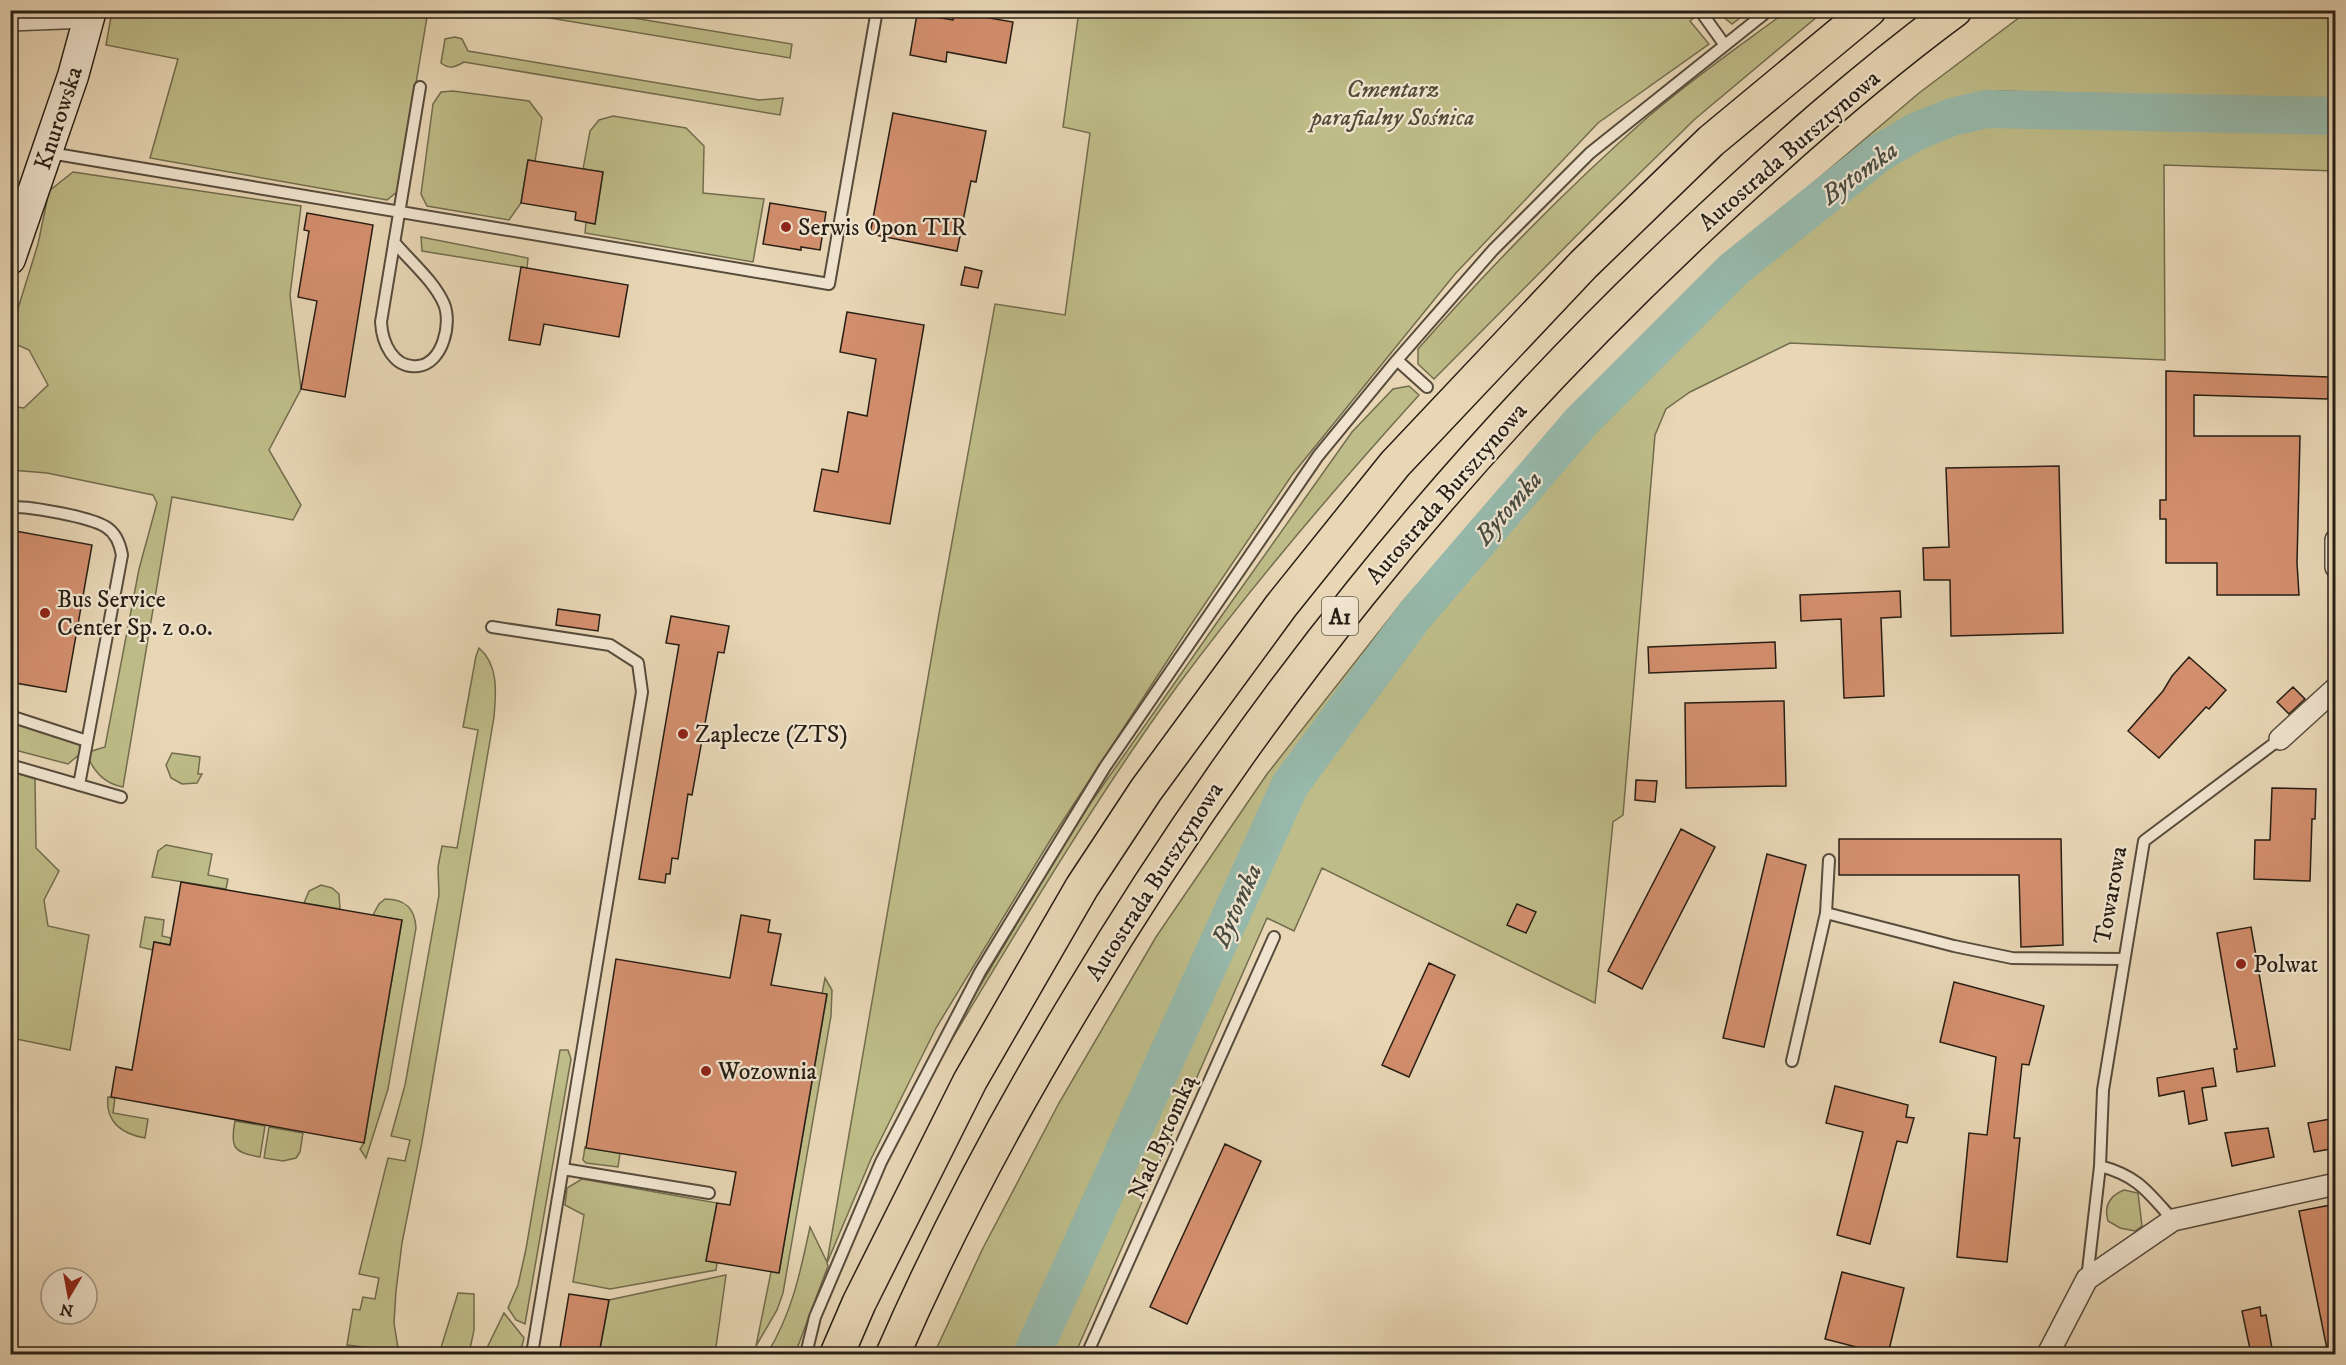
<svg xmlns="http://www.w3.org/2000/svg" width="2346" height="1365" viewBox="0 0 2346 1365" font-family="'IM FELL DW Pica',serif">
<style>
.green{fill:#bebc88;stroke:#726d4e;stroke-width:1.5}
.lines{fill:none;stroke-linecap:round;stroke-linejoin:round}
.river{stroke:#97b9ab;stroke-width:38}
.building{fill:#d38f6e;stroke:#271e14;stroke-width:1.5}
.lane-casing{stroke:#574c3c;stroke-width:14}
.street-casing{stroke:#574c3c;stroke-width:24}
.secondary-casing{stroke:#271e14;stroke-width:33}
.highway-casing{stroke:#271e14;stroke-width:36}
.lane{stroke:#f0e4cf;stroke-width:10}
.street{stroke:#f0e4cf;stroke-width:21}
.secondary{stroke:#f0e4cf;stroke-width:30}
.highway{stroke:#e8d6b5;stroke-width:33}
.poi-dot{fill:#8f2418;stroke:#f0e4cf;stroke-width:2}
.labels{text-anchor:middle;stroke-width:4.5;stroke-linejoin:round;paint-order:stroke}
.shield{fill:#f0e4cf;stroke:#63594c;stroke-width:1.5}
.shield-label{font-size:22px;font-weight:bold;fill:#271e14}
.park-label{font-size:24px;font-style:italic;fill:#544d37;stroke:#f0e4cf}
.street-label{font-size:24px;fill:#271e14;stroke:#f0e4cf}
.poi-label{font-size:24px;fill:#271e14;stroke:#f0e4cf;text-anchor:start}
.water-label{font-size:26px;font-style:italic;fill:#494c41;stroke:#f0e4cf}
</style>
<rect width="100%" height="100%" fill="#e8d6b5"/>
<filter id="stains"><feTurbulence type="fractalNoise" baseFrequency=".00333" numOctaves="4"/><feColorMatrix values="0 0 0 0 .2 0 0 0 0 .09 0 0 0 0 .02 0 0 0 .5 -.17"/></filter>
<radialGradient id="worn" r=".72"><stop offset=".6" stop-color="#630" stop-opacity="0"/><stop offset="1" stop-color="#630" stop-opacity=".3"/></radialGradient>
<path class="green" d="M112 11H428L398 191 387 200 150 158 178 59 106 45Z
M508 11H591L792 44 790 58Z
M1079 11H1702L1690 21 1709 44 1598 123 1455 274 1292 475 1188 629 1051 839 936 1028 871 1159 827 1263 828 1266 795 1354H767C792 1313 800 1274 810 1227L827 1262 939 614 995 304 1065 315 1090 133 1063 127Z
M1716 11H1749L1732 24Z
M1787 11H1824L1695 119 1604 208 1434 379 1418 364V349C1490 267 1567 188 1649 116 1693 78 1741 45 1787 11Z
M2028 11H2335V100L1998 91 1935 112 1949 129 2023 114 2335 126V171L2164 165 2165 360 1790 343 1690 392 1666 409 1655 435 1623 815 1613 822 1595 1003 1322 868 1294 931 1267 918 1075 1354H934L982 1250 1059 1103 1156 937 1267 774 1404 600 1522 467 1656 327 1767 222 1919 93Z
M455 37 462 39 468 51 759 100 783 98 780 115 464 62C455 67 450 70 441 63L445 39Z
M453 91 529 101 542 118 535 161 528 160 521 203 509 220 427 206 421 194 433 104 441 92Z
M613 116 686 128 704 146 703 193 764 199 753 262 585 233 586 222 595 223 603 172 583 169 590 131 599 120Z
M73 172 301 206 290 295 301 389 269 450 301 505 293 520 172 497 123 787C106 784 96 774 88 758L92 751 105 747 139 569 157 503 153 495 47 473 11 470 10 406 24 408 48 385 29 350 11 342V331L38 244 49 191Z
M421 237 528 258 527 268 422 251Z
M1409 386 1419 395C1335 488 1253 584 1178 685 1093 802 1020 926 946 1049L977 991 1078 821 1225 611 1352 432 1393 389Z
M479 648C499 665 496 693 494 717L422 1142 402 1243 396 1291 394 1323 399 1354H384L385 1350 347 1345 353 1309 360 1310 363 1297 375 1299 379 1278 359 1274 388 1158 405 1161 410 1140 391 1136 405 1085 439 895 438 867 442 846 457 848 478 730 463 727 476 656Z
M10 720 82 744 81 753 68 764 11 749Z
M172 753 200 757 198 774H202L197 783 182 784 171 778 166 765Z
M11 771 35 779 36 848 59 871 44 900 48 926 89 935 70 1050 11 1038Z
M166 845 212 854 208 875 228 879 226 889 152 877 158 851Z
M321 885 332 888 339 894 340 909 304 903 309 891Z
M385 899C405 899 415 908 416 928L388 1089 366 1158 360 1149 364 1143 402 920 373 915 379 904Z
M145 917 164 920 162 936 171 938 170 945 154 942 153 950 140 947Z
M825 978 832 990 831 1016 783 1293 777 1310 756 1346 771 1272 779 1273 827 995 822 994Z
M560 1050H568L571 1059 525 1324 516 1320 508 1308 518 1285 526 1249Z
M108 1097 115 1098 113 1113 148 1119 145 1138C122 1134 105 1122 108 1097Z
M235 1121 265 1126 260 1157C233 1153 230 1147 235 1121Z
M269 1127 303 1133 300 1152 296 1158 283 1161 264 1158Z
M585 1147 620 1153 618 1167 586 1163 583 1160Z
M582 1179 717 1203 706 1261 717 1263 716 1270 610 1289 573 1282 584 1215 565 1205 567 1188Z
M2124 1190 2138 1193 2142 1226 2135 1231 2120 1228 2108 1221C2104 1207 2109 1196 2124 1190Z
M726 1275 715 1354H599L609 1300Z
M458 1293 474 1294V1330L469 1354H439Z
M504 1313 524 1338 520 1354H484Z"/>
<g class="lines">
<path class="river" d="M1032 1354 1290 785 1415 615 1580 423 1734 269 1878 154 1915 132 1952 117 1986 109 2336 116"/>
</g>
<path class="building" d="M955 12 1013 22 1006 63 947 52 946 62 910 55 917 14 953 20Z
M893 113 986 131 976 182 971 181 957 251 870 234Z
M528 160 603 172 595 224 575 220 576 212 521 203Z
M770 203 826 212 820 250 801 247V250L763 244Z
M307 213 373 225 345 397 301 389 317 301 298 297 309 231 304 230Z
M521 267 628 285 619 337 544 324 540 345 509 340Z
M965 267 982 271 978 288 961 285Z
M847 312 924 325 890 524 814 511 822 469 838 472 848 412 867 416 876 359 840 352Z
M2166 371 2329 377 2328 399 2194 395V436H2300L2297 563 2299 595H2217V563H2166V519H2160V500H2166Z
M2059 466 2063 633 1951 636 1950 580H1924L1923 548 1949 547 1946 468Z
M10 530 92 545 66 692 10 682Z
M1900 591 1901 617 1881 618 1884 696 1844 698 1841 619 1801 621 1800 595Z
M558 609 600 615 598 631 556 625Z
M671 616 729 626 724 653 718 652 692 795 688 794 678 859 672 858 670 874H666L665 883 639 879 679 645 666 643Z
M1775 642 1776 668 1649 673 1648 647Z
M2189 657 2226 690 2209 709 2206 707 2159 758 2128 731 2163 691 2172 676Z
M2293 687 2305 699 2289 714 2277 702Z
M1784 701 1786 786 1686 788 1685 703Z
M1636 780 1657 781 1655 802 1635 800Z
M2272 788 2316 789 2315 819H2312L2310 881 2254 879 2255 840H2270Z
M1681 829 1715 847 1642 989 1608 971Z
M1839 839H2061L2063 945 2021 947 2019 875H1839Z
M1767 854 1806 865 1764 1047 1723 1038Z
M181 882 402 920 364 1143 111 1097 116 1067 132 1070 154 942 170 945Z
M1517 904 1536 912 1526 933 1507 925Z
M741 915 770 920 768 932 781 934 771 985 827 994 779 1273 706 1261 717 1203 730 1205 736 1172 586 1148 616 959 730 978Z
M2251 927 2275 1066 2237 1072 2234 1049H2237L2217 933Z
M1429 963 1455 975 1409 1077 1382 1065Z
M1954 982 2044 1006 2029 1065 2022 1064 2014 1138H2020L2007 1262 1957 1257 1969 1133 1987 1135 1996 1057 1940 1042Z
M2213 1068 2216 1086 2202 1088 2207 1120 2189 1124 2184 1091 2159 1096 2157 1078Z
M1835 1086 1908 1105 1906 1117 1914 1118 1907 1143 1897 1141 1870 1244 1837 1235 1863 1132 1826 1123Z
M2336 1118V1148L2314 1152 2308 1123Z
M2268 1128 2274 1157 2232 1166 2225 1133Z
M1225 1144 1261 1161 1187 1324 1150 1307Z
M2336 1204V1354H2328L2299 1211Z
M1842 1272 1904 1288 1888 1354H1863L1864 1349 1825 1339Z
M569 1294 609 1300 599 1354H559Z
M2260 1307 2261 1316 2266 1315 2273 1354H2251L2242 1311Z"/>
<g class="lines">
<g class="lane-casing">
<path id="lane" d="M1704 16 1724 44
M50 153 829 284 877 10
M394 242C410 261 434 281 444 304 452 323 443 363 418 366 393 369 382 342 381 322L420 87
M1397 360 1427 387
M10 507C30 506 90 517 106 527 116 533 120 544 122 555L79 785
M492 627 610 645 638 663 642 692 532 1354
M10 716 87 741
M10 765 121 797
M1826 913 1954 946 2012 958 2124 959
M1792 1061 1826 913 1829 860
M2100 1166C2138 1176 2148 1192 2173 1220
M563 1169 709 1193
M2087 1279 2100 1166 2103 1090 2144 841 2280 739
M806 1354 815 1317 881 1162 980 972 1105 767 1318 456 1397 360 1493 250 1590 153 1769 10
M1087 1354 1274 937"/>
</g>
<g class="street-casing">
<path id="street" d="M10 20 89 17
M2336 540V567
M2280 739 2336 688
M2048 1354 2087 1279 2173 1220 2336 1184"/>
</g>
<g class="secondary-casing">
<path id="secondary" d="M10 259 73 76 91 10"/>
</g>
<g class="highway-casing">
<path id="highway" d="M837 1354 859 1303 970 1081 1082 887 1146 790 1281 606 1395 464 1584 264 1711 141 1869 10
M893 1354C946 1232 1009 1114 1078 1000 1250 712 1452 460 1697 230 1779 153 1864 77 1955 10"/>
</g>
<use href="#lane" class="lane"/>
<use href="#street" class="street"/>
<use href="#secondary" class="secondary"/>
<use href="#highway" class="highway"/>
</g>
<g class="poi-dot">
<circle cx="786" cy="227" r="6"/>
<circle cx="45" cy="613" r="6"/>
<circle cx="683" cy="734" r="6"/>
<circle cx="2241" cy="964" r="6"/>
<circle cx="706" cy="1071" r="6"/>
</g>
<g class="labels">
<rect class="shield" x="1322" y="597" width="36" height="38" rx="4.5"/>
<g class="shield-label">
<text x="1340" y="624">A1</text>
</g>
<g class="park-label">
<text x="1393" y="97">Cmentarz<tspan x="1393" dy="28">parafialny Sośnica</tspan></text>
</g>
<g class="street-label">
<text transform="translate(58 118) rotate(-72)" y="8">Knurowska</text>
<text transform="translate(1789 150) rotate(-41)" y="8">Autostrada Bursztynowa</text>
<text transform="translate(1446 493) rotate(-49)" y="8">Autostrada Bursztynowa</text>
<text transform="translate(1154 881) rotate(-57)" y="8">Autostrada Bursztynowa</text>
<text transform="translate(2110 895) rotate(-80)" y="8">Towarowa</text>
<text transform="translate(1162 1137) rotate(-66)" y="8">Nad Bytomką</text>
</g>
<g class="poi-label">
<text x="798" y="235">Serwis Opon TIR</text>
<text x="57" y="607">Bus Service<tspan x="57" dy="28">Center Sp. z o.o.</tspan></text>
<text x="695" y="742">Zaplecze (ZTS)</text>
<text x="2253" y="972">Polwat</text>
<text x="718" y="1079">Wozownia</text>
</g>
<g class="water-label">
<text transform="translate(1859 172) rotate(-36)" y="9">Bytomka</text>
<text transform="translate(1508 507) rotate(-49)" y="9">Bytomka</text>
<text transform="translate(1236 905) rotate(-66)" y="9">Bytomka</text>
</g>
</g>
<rect width="2346" height="1365" fill="none" stroke="#e8d6b5" stroke-width="36"/>
<rect x="12" y="12" width="2322" height="1341" fill="none" stroke="#271e14" stroke-width="3"/>
<rect x="18" y="18" width="2310" height="1329" fill="none" stroke="#271e14" stroke-width="1.5"/>
<g transform="translate(69 1296) rotate(190)"><circle r="28" fill="#f0e4cf" stroke="#a09584" stroke-width="1.5"/>
<path d="M0-4.5L10 22L0 15L-10 22Z" fill="#8f2418"/>
<text y="-9" font-size="16" font-weight="bold" text-anchor="middle" fill="#271e14">N</text>
</g>
<rect width="100%" height="100%" filter="url(#stains)"/>
<rect width="100%" height="100%" fill="url(#worn)"/>
</svg>
